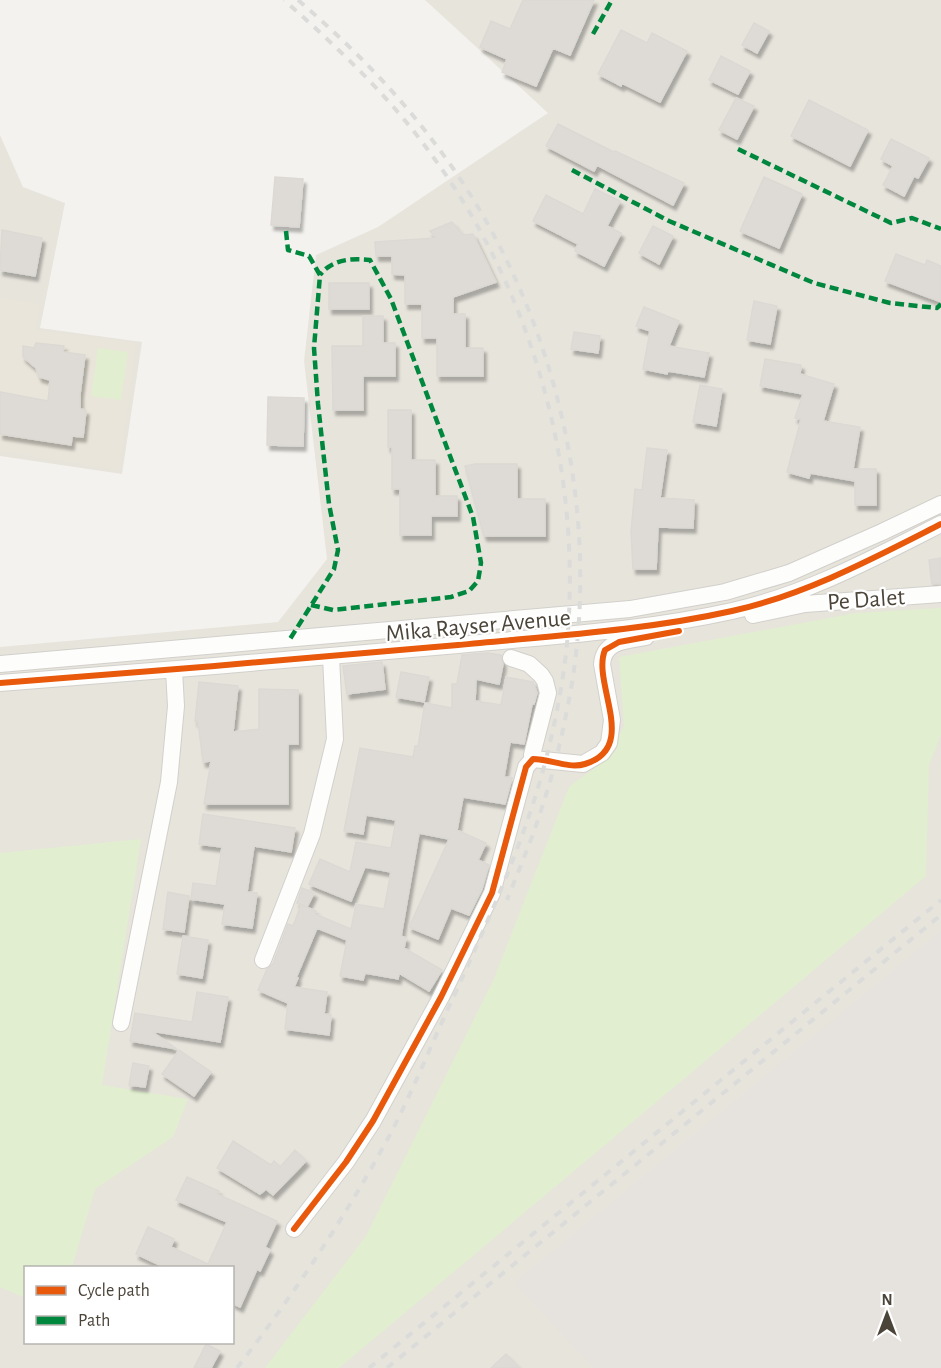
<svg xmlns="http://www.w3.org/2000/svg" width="941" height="1368" viewBox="0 0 941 1368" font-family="'Alegreya Sans',sans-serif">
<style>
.residential{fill:#e7e4dc;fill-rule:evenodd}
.industrial{fill:#e6e2de}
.education{fill:#eae5da}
.green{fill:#e1eecf}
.building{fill:#dedbd6;stroke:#dcd9d4;stroke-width:1.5;filter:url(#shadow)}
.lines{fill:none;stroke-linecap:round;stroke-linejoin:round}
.minor-casing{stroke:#d2d0cb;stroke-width:18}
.minor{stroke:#fdfdfc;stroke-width:16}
.rail{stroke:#dbdbda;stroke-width:4;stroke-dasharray:8 8;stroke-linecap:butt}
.quiet{stroke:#00873e;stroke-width:4.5;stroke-dasharray:9 4.5;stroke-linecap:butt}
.cycleway-casing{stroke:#fff;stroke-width:10}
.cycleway{stroke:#e8590c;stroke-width:6}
.labels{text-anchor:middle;stroke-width:4.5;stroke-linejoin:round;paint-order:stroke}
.street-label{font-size:24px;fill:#4b4439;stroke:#fff}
</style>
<defs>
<filter id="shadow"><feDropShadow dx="3" dy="5" stdDeviation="1.5" flood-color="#0004"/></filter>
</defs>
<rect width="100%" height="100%" fill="#f4f2ee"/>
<path class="residential" d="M425 0H941V1368H0V647L278 622 327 559 304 361 316 255 378 227 548 113ZM26 1268H232V1342H26Z
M0 135 23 187 65 203 40 328 142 342 122 474 0 456Z"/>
<path class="industrial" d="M941 931V1368H594L514 1283Z"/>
<path class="education" d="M0 297 40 305 35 330 136 343 119 470 0 451Z"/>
<path class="green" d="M98 348 128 352 121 400 91 396Z
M941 608V735L929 765 926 876 339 1368H265L366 1236 493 981 569 787 608 758 624 726 619 657 856 613Z
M141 839 102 1085 188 1099 173 1137 95 1189 72 1267 26 1268 25 1298 0 1287V853Z"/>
<path class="building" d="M523 0H594L570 55 553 48 536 86 502 72 507 59 480 47 491 21 510 29Z
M754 23 769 31 757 53 742 45Z
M621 30 647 43 652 33 687 51 660 102 622 83 621 86 598 74Z
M721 56 750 71 738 94 709 80Z
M736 98 754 106 737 139 719 130Z
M809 100 868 130 850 166 791 136Z
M558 124 614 152 615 151 684 183 673 205 597 165 594 171 546 146Z
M891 139 929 158 918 178 914 176 904 196 883 185 893 166 881 159Z
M275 177 303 179 299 227 271 225Z
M764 177 802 194 779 248 740 231Z
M595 189 620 201 607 226 621 233 604 266 575 251 578 244 533 221 546 195 583 214Z
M452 222 463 235 473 234 496 282 453 297V314H465V348H483V376H437V338H422V304H405V275L392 274V256H376L375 242 436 238 430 231Z
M653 226 673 236 659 264 639 253Z
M2 230 42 238 35 276 0 270Z
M896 254 925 265 927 260 941 266V302L885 281Z
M329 283H369V309H329Z
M754 301 777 306 770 344 747 340Z
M644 307 679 321 669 346 709 353 704 377 668 371 667 374 643 369 650 331 636 326Z
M363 316H383V343H395V376H363V410H333L332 346H363Z
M574 332 600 336 598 353 571 349Z
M36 343 64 346 63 352 85 355 80 394V409L86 410 83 437 72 436 71 445 0 434V392L48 401 50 380 39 377 36 368 23 357V346L34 348Z
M765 359 801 365 800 374 834 384 823 421 860 427 853 469H876V505H855V481L810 473 809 478 787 472 801 419 795 418 803 394 760 386Z
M700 385 722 389 716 426 693 422Z
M268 397 304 398 303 446 267 445Z
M388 410H411V460H435V496H457V516H431V535H400V489H392V447H388Z
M647 448 667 450 660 498 694 500 693 528 658 527 656 569H633L631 531 635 489 642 490Z
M475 464H517V499H545V536H484L465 466Z
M941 558V584H932L929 560Z
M488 653 501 655 503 664 499 684 476 679 475 701 501 705 506 677 533 682 537 693 534 704H532L524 744 510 742 504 777 512 778 505 804 463 797 457 830 486 843 478 860 489 865 482 889 469 915 451 908 438 939 409 927 449 839 419 833 401 936 406 938 404 948 442 970 429 991 399 973 398 979 365 973 363 980 340 976 347 940 317 928 296 978H298L294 987 327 992 324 1014 331 1015 329 1035 285 1029 288 1003 258 990 267 969 273 964 288 924 293 926 301 905 316 911 315 914 351 929 356 904 384 909 391 872 365 867 351 901 309 884 320 859 350 872 356 842 391 848 396 820 366 815 363 834 344 831 360 748 413 757 415 746H418L425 703 452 708V684H457L462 655Z
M382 662 385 689 347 694 343 666Z
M401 672 429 677 424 702 396 697Z
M199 682 238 686 233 732 259 729V689L298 690V744H288V804H204L211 761 203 762 198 721H195Z
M203 814 295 828 291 852 254 846 247 892 257 893 252 928 222 924 225 904 191 899 193 883 216 886 222 847 199 844Z
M302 888 314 893 307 907 297 903Z
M168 892 189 896 184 932 163 929Z
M183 936 208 940 202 978 177 974Z
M197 992 228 997 220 1042 151 1031 177 1049 130 1041 135 1013 192 1022Z
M179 1050 211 1072 194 1096 162 1074Z
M133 1063 149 1066 145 1087 129 1085Z
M233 1141 271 1165 274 1161 280 1167 295 1150 306 1161 273 1195 266 1189 260 1194 217 1168Z
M187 1177 219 1191 217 1194 277 1221 265 1247 270 1250 260 1271 257 1269 240 1307 232 1303V1268H166L136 1254 148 1227 174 1239 171 1247 208 1264 227 1222 176 1200Z
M206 1344 220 1351 211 1368H194Z
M506 1354 520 1368H491Z"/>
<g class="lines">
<g class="minor-casing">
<path id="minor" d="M801 595 805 604 941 594
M753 615 805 604
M511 658 529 664 541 675 545 681 548 693 532 755 533 759
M0 664 630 609 725 592 789 573 882 532 941 504
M0 683C153 671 305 659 458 645 549 636 642 631 732 611 805 595 874 558 941 524
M263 960 312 834 335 739 331 657
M121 1023 169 782 176 706 174 670
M294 1229 346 1162 373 1121 441 997 492 893 526 767 533 759 583 764 602 753 609 743 612 720 602 664C604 640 627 641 646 637"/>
</g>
<use href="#minor" class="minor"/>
<path class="rail" d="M298 0C349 44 396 91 436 145 551 296 603 502 571 689 564 727 556 765 544 801 534 835 520 867 507 900
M237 1368C295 1293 348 1213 393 1129 415 1086 433 1040 454 996 489 918 525 841 546 759 558 711 567 663 569 614 577 450 527 282 428 150 387 94 336 46 284 0
M369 1368 941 900
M387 1368 941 915"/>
<path class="quiet" d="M593 34 612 0
M738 149 891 223 912 218 941 229
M572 170 669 221 814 283 890 303 937 308 941 304
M286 231 288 250 309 256 320 275 314 348 318 404 329 504 338 550 334 569 290 639
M311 605 333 610 451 597 469 591 478 581 481 563 473 517 391 299 370 260C352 258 332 259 320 275"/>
<g class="cycleway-casing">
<path id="cycleway" d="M0 683C153 671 305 659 458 645 549 636 642 631 732 611 805 595 874 558 941 524
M294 1229 346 1162 373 1121 441 997 492 893 526 767 533 759C550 759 568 769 585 764 640 747 591 683 605 650L619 642 679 631"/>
</g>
<use href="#cycleway" class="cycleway"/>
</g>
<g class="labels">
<g class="street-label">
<text transform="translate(866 599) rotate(-4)" y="8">Pe Dalet</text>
<text transform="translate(478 625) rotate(-5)" y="8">Mika Rayser Avenue</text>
</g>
</g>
<rect x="24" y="1266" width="210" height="78" fill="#ffffff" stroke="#b7b4b0" stroke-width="1.5"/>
<rect x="36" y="1286" width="30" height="9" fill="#e8590c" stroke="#b7b4b0" stroke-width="1.5"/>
<text x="78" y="1296" font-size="18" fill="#4b4439">Cycle path</text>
<rect x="36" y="1316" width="30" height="9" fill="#00873e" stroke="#b7b4b0" stroke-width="1.5"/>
<text x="78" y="1326" font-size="18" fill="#4b4439">Path</text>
<g transform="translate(887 1314)" stroke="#ffffff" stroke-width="4.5" paint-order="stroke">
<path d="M0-4.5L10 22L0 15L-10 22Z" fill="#4b4439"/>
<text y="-9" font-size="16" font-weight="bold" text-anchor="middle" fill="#4b4439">N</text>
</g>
</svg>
